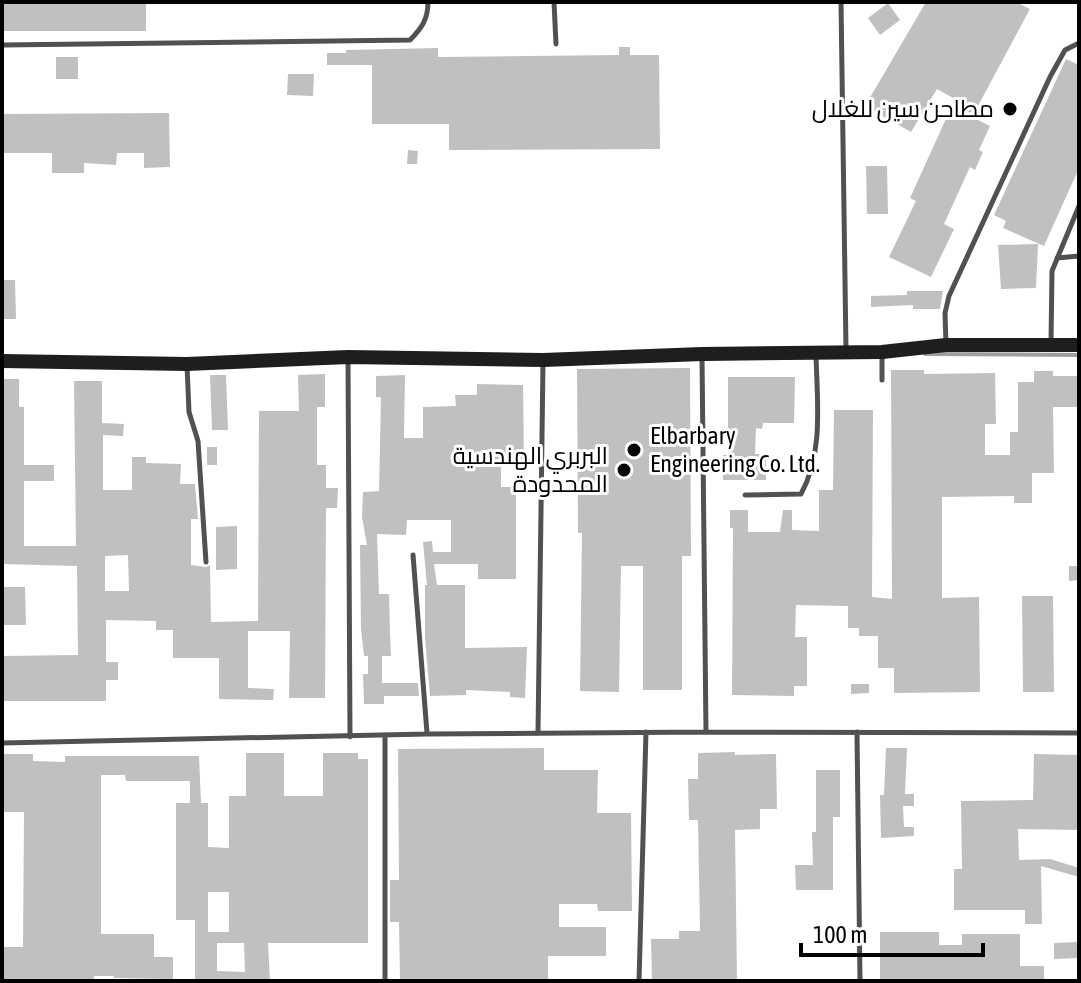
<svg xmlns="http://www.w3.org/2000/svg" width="1081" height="983" viewBox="0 0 1081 983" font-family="'Asap Condensed',Cairo,sans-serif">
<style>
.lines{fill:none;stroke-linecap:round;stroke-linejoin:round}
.stream{stroke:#9f9f9f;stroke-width:4}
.building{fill:#c0c0c0;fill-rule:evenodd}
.lane{stroke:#515151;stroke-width:5}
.secondary{stroke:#1e1e1e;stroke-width:14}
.poi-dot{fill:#000;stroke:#fff;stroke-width:3}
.labels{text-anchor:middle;stroke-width:6;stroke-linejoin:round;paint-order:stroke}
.poi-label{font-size:24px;fill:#000;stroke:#fff;text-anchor:end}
</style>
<rect width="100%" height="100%" fill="#fff"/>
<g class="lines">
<path class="stream" d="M925 354 1079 355"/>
</g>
<path class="building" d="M2 2H146V31H2Z
M926 2H1016L1030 9 972 117 990 126 979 150 983 152 975 170 970 167 944 224 954 229 931 277 889 257 916 201 910 198 955 99 937 89 911 132 865 106Z
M888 3 900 20 880 35 868 18Z
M619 47H630V55H659L660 149 449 150V124H372V65H327V53H346V50L438 48V57L619 55Z
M56 57H78V79H56Z
M1066 59 1079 65V168L1044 246 1003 228 1006 221 994 215Z
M288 74H314L313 96 287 95Z
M169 113 170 167 144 168V153H117L116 165 84 163V173H52V153H2V114Z
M408 150 418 151 417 164H407Z
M866 166H887L888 214H867Z
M1038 244 1036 288 1001 289 998 245Z
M2 280H15L16 319H2Z
M907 291H943L940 309H913V305L871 307V296L907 295Z
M690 368 691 556H682V690H643V566H621L619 692 580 691 582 533H578L577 369Z
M891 370H924V374L995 373 996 424H985V455H1010V432H1018V382H1034V371H1053V376H1079V407H1053L1054 473H1032V503H1014V496L942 497V598L979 597 980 692 894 693V668H878V636H859V628H848V606L796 605 795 637H807V686H794V696L732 695 733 528H730V510H748V532H780L783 510H792V530L819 531V490H833L834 410H873L872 597 892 599Z
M325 374V407H317V465H326V488H338L337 508H326L325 698H289L290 631H248V688L274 689 273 700 219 699V658H173V630H156V621L106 620V662H118V680H106V701H2V656L78 655 77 566 2 564V379H19V407H24V465H54V481H24V546H76L74 381H102V423L124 424 123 436 103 435V490H132V457H146V463L181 464 180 484H195L198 519H191V565L206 567 210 565 211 622 258 621 259 411H299L298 375ZM128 555 129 591H105V556Z
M210 375H226L228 430H212Z
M405 375 404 438H423V407L456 406 455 395H477V384L523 385 524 459H501V487H516V579H478V564H434L437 585H465V648L527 647 525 698 510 697V692L466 690V695L430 696 425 638V585H427L423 542 432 541 433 552H451V520H407L406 535 377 534 379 594H389L390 632 391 656H382V683H418L419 696H384V704H364L363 674H368V656H364L361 629 360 545H367L362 517 363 492 379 491 381 397H376V376Z
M728 377H795L794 423H763L762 429 756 428 755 454H766V480H723V455H728Z
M207 447H217V465H207Z
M237 526V569L216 570V527Z
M1069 566H1079V580L1069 581Z
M2 587H25L26 625H2Z
M1022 596H1053L1054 692H1023Z
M851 684H869V693L851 694Z
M544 748V770H598L597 813H631L632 911H598L597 904H559V927H606V956H548V981H400L399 922H390V880H399L398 749Z
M886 748H907L905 794H914V806H903L904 827H914V836L881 838 880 795H884Z
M735 752V755L776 754 777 809H760V829L735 830 737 981H652L651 939H679V931H700L698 820H689L688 779H698V753Z
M246 753H284V796H323V753H358V759H368V943H268L270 981H195V920H176V803H190V781H126L125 775H101V934H154V957H173V979L114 978V976H94V981H2V947H23L24 812H2V754H33V761L65 762V756H199L201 803H208V847L229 848V796H246ZM208 892H229V932H208ZM217 943H244L245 972 217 971Z
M1034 754 1079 755V830L1018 829 1019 860 1050 859 1079 868V877L1041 866 1042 924H1025V910H954V869H962L961 801 1033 800Z
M816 770H840V817H833V890H796L795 865H813L812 832H816Z
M880 932H939V945H962V934H1020V966H1044V981H880Z
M1079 942V958L1054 959V943Z"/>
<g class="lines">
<path class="lane" d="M554 2 556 44
M841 2 846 350
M2 45 410 40C422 28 428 19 428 2
M1057 258 1079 256
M1051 343 1052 271 1079 206
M946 344 945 313 949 296 1050 77 1065 50 1079 43
M882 354V380
M348 358 350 737
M187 365 189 412 198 441 206 562
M745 495 801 494C824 452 817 401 816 354
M413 555 427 733
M706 732 1079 733
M857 732 860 981
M538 733 543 362
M2 743 427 734 706 732 702 357
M385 981V735
M639 981 646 732"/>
<path class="secondary" d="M2 361 187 364 348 357 543 360 702 354 882 352 946 345H1079"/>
</g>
<g class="poi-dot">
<circle cx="1010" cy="109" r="8"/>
<circle cx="634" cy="450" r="8"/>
<circle cx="624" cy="470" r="8"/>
</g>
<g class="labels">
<g class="poi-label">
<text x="994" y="117">مطاحن سين للغلال</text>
<text x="650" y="444" text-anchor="start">Elbarbary<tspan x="650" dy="28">Engineering Co. Ltd.</tspan></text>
<text x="608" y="464">البربري الهندسية<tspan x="608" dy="28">المحدودة</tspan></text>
</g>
</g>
<rect width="1081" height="983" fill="none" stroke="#000000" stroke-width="8"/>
<path d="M801 943v12h182v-12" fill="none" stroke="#000000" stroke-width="4"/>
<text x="813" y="943" font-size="24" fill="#000000" stroke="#ffffff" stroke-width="6" paint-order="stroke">100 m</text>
</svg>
